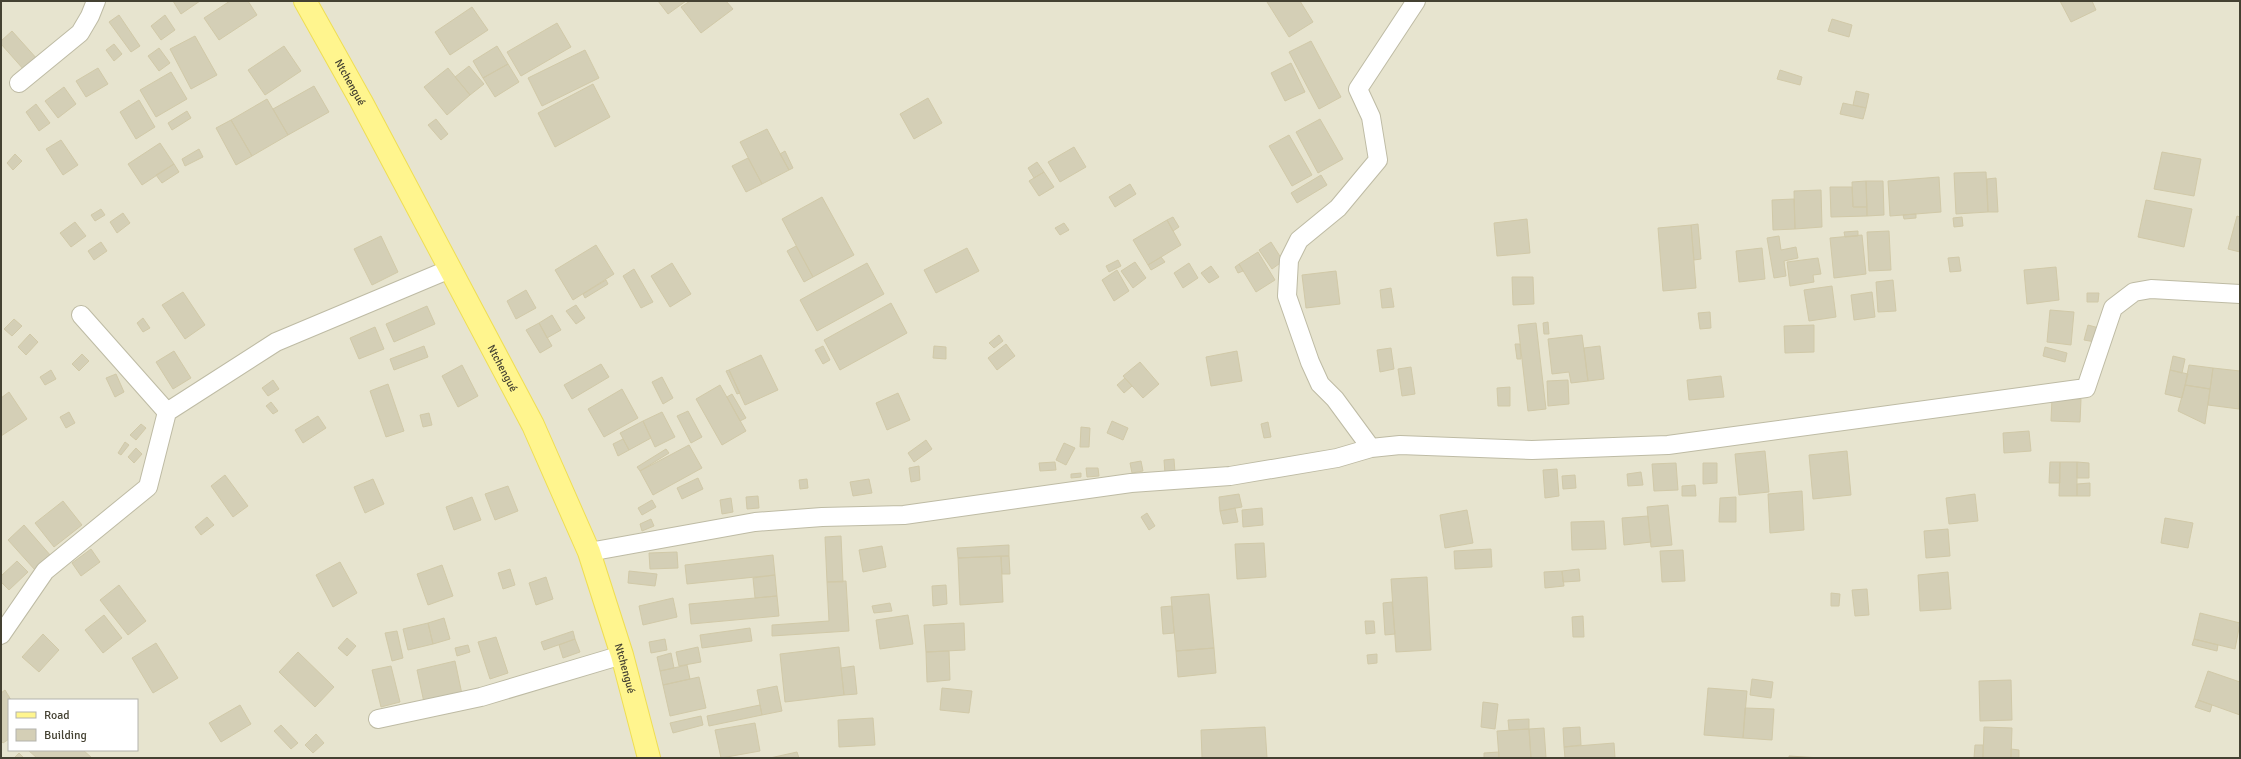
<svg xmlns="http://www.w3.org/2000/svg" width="2241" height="759" viewBox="0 0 2241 759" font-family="Signika,sans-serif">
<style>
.residential{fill:#e7e4cf;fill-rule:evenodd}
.building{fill:#d4cfb6;stroke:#d1c9a8}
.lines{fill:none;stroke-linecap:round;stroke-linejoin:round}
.minor-casing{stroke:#bebba4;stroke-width:20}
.primary-casing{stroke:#efde53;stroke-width:24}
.minor{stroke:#fff;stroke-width:18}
.primary{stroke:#fff58e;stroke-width:22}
.labels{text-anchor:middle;stroke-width:3;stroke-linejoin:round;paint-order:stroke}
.street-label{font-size:11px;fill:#444132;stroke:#fff}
</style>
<rect width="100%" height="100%" fill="#f3f1e1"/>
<path class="residential" d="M1 1H2240V758H1ZM9 700H137V750H9Z"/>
<path class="building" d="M173 1H200L181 14Z
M230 1H248L257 15 219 40 204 18Z
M658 1H686L668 14Z
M690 1H726L733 9 701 33 681 7Z
M1269 1H1300L1313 22 1289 37 1267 2Z
M2060 1H2092L2096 10 2071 22Z
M472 7 488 30 450 55 435 32Z
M119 15 140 46 131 52 109 22Z
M165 15 175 30 161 40 151 26Z
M1832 19 1852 25 1849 37 1828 31Z
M557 23 571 47 521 76 507 52Z
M12 31 38 60 25 71 1 44V41Z
M195 36 217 75 191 89 170 49Z
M1311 41 1341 97 1319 109 1289 52Z
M114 44 122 54 114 61 106 50Z
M284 46 301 71 265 95 248 70Z
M497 46 508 64 483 78 473 61Z
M159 48 170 63 159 71 148 56Z
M585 50 599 78 542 106 528 78Z
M1291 63 1305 92 1285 101 1271 73Z
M508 64 519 82 495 97 483 78Z
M469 66 484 84 470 95 455 77Z
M98 68 108 84 86 97 76 81Z
M448 68 470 95 447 115 424 87Z
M1780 70 1802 77 1800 85 1777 79Z
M171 72 187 99 156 117 140 90Z
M593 84 610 117 555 147 538 113Z
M314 86 329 112 288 135 273 109Z
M64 87 76 104 58 118 45 101Z
M1856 91 1869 94 1866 108 1853 105Z
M928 98 942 123 914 139 900 114Z
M267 99 288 135 252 156 231 120Z
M139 100 155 127 136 139 120 112Z
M1843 103 1866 108 1863 119 1840 114Z
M36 104 50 123 39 131 26 112Z
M187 111 191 118 172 130 168 123Z
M436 119 448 134 441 140 428 125Z
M1320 119 1343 159 1318 173 1296 132Z
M231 120 252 156 236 165 216 128Z
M767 129 789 170 762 184 740 142Z
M1289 135 1312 175 1292 186 1269 146Z
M61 140 78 165 63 175 46 149Z
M160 143 174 164 142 185 128 164Z
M1074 147 1086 167 1060 182 1048 162Z
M199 149 203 157 185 166 182 159Z
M785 151 793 168 789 170 780 154Z
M2162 152 2201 159 2194 196 2154 189Z
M15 154 22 161 13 170 7 163Z
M748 158 762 184 746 192 732 166Z
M1037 162 1044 172 1034 178 1028 168Z
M174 164 179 172 162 183 156 175Z
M1044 172 1054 187 1039 196 1029 181Z
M1986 172 1988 212 1956 214 1954 173Z
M1321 175 1327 185 1297 203 1291 193Z
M1939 177 1941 212 1890 216 1888 181Z
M1996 178 1998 212H1988L1987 179Z
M1866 181 1867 207H1853L1852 182Z
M1866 181H1883L1884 215 1867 216Z
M1130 184 1136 194 1115 207 1109 197Z
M1830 187H1852L1853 207H1867V216L1831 217Z
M1821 190 1822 227 1795 229 1794 191Z
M822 197 854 255 813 277 782 219Z
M1794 199 1795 229 1773 230 1772 200Z
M2146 200 2192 209 2184 247 2138 237Z
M101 209 105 215 95 221 91 215Z
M123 213 130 223 117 233 110 222Z
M1916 214V218L1904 219 1903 215Z
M2237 216 2240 217V252L2228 249Z
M1173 217 1179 227 1173 231 1167 220Z
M1962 217 1963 226 1954 227 1953 218Z
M1527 219 1530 253 1497 256 1494 223Z
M1167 220 1181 245 1148 265 1133 240Z
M75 222 86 236 71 247 60 233Z
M1064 223 1069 230 1060 235 1055 228Z
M1698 224 1701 259 1694 260 1691 225Z
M1691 225 1696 288 1663 291 1658 228Z
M1858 231V236L1845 237 1844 232Z
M1889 231 1891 270 1869 271 1867 232Z
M1862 235 1866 274 1834 278 1830 238Z
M381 236 398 272 372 285 354 249Z
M1779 236 1781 250 1796 247 1798 258 1784 261 1786 276 1774 278 1767 238Z
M101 242 107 251 94 260 88 251Z
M1271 242 1283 261 1272 269 1259 250Z
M596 245 614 274 573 300 555 270Z
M796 246 813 277 804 282 787 251Z
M967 248 979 271 936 293 924 270Z
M1762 248 1765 279 1739 282 1736 251Z
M1258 252 1275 280 1256 292 1239 264Z
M1161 257 1165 262 1151 270 1148 265Z
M1959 257 1961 271 1950 272 1948 258Z
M1818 258 1821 274 1813 275 1814 282 1790 286 1787 262Z
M1118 260 1121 266 1109 272 1106 266Z
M1135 262 1146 278 1133 288 1121 271Z
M672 263 691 294 670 307 651 276Z
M867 263 884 294 817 331 800 300Z
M1189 263 1198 278 1183 288 1174 273Z
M1239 264 1243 271 1238 273 1235 267Z
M1211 266 1219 277 1209 283 1201 273Z
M2056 267 2059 300 2027 304 2024 270Z
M634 269 653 302 641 308 623 276Z
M1117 270 1129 291 1114 301 1102 280Z
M1336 271 1340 304 1306 308 1302 275Z
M1512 277H1533L1534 304 1513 305Z
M606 280 608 284 585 298 583 294Z
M1893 280 1896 311 1878 312 1876 282Z
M1832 286 1836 317 1809 321 1804 290Z
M1391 288 1394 307 1382 308 1380 290Z
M526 290 536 308 516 319 507 301Z
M183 292 205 325 185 339 162 305Z
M1872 292 1875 317 1854 320 1851 295Z
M2087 293H2099L2098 302H2087Z
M891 303 907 333 840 370 824 340Z
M576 305 585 318 576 324 566 311Z
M427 306 435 324 394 342 386 324Z
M2050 310 2074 312 2071 345 2047 342Z
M1710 312 1711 328 1700 329 1698 313Z
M552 315 561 330 547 338 539 323Z
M143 318 150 328 143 332 137 323Z
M14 319 22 326 12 336 4 329Z
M1548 322 1549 334H1544L1543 323Z
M539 323 552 346 540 353 526 330Z
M1536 323 1546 409 1528 411 1518 325Z
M1814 325V352L1785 353 1784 326Z
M2088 325 2099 328 2095 342 2084 340Z
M375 327 384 349 359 359 350 338Z
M30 334 38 342 26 355 18 347Z
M999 335 1003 341 994 348 989 343Z
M1582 335 1588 381 1571 383 1569 372 1552 374 1548 339Z
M1006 344 1015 356 997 370 988 358Z
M1515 344H1520L1521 359H1517Z
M424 346 428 357 394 370 390 359Z
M823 346 830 360 823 364 815 350Z
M934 346 946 347V359L933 358Z
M1600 346 1604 379 1588 381 1584 348Z
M2045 347 2067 353 2065 362 2043 356Z
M1391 348 1394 369 1380 372 1377 350Z
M174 351 191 378 173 389 156 362Z
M1237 351 1242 381 1211 386 1206 357Z
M82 354 89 361 79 371 72 364Z
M761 355 778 390 745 405 729 370Z
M2173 356 2185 359 2182 373 2170 370Z
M1140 362 1159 384 1143 398 1123 376Z
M601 364 609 377 572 399 564 385Z
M462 365 478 396 458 407 442 376Z
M2189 365 2213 368 2210 389 2185 385Z
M1411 367 1415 394 1402 396 1398 369Z
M2213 368 2240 371 2239 409 2208 405Z
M51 370 56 379 45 385 40 377Z
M729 370 740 393 737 394 726 371Z
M2170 370 2188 374 2182 398 2165 394Z
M116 374 124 392 115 397 106 378Z
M1721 376 1724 397 1689 400 1687 380Z
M662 377 673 398 663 404 652 382Z
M1125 378 1132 386 1124 393 1117 385Z
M273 380 279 389 268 396 262 388Z
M1568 380 1569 404 1548 406 1547 381Z
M388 384 404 431 386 437 370 391Z
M720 385 746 431 722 445 696 399Z
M2185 385 2210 389 2205 424 2178 411Z
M1510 387V406H1498L1497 388Z
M622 389 638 418 604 437 588 409Z
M9 392 27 419 1 436V398Z
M898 393 910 420 887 430 876 403Z
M732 394 746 418 740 421 727 397Z
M2052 398 2081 399 2080 422 2051 421Z
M271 402 278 411 273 414 266 406Z
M688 411 702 437 691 443 677 416Z
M69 412 75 423 66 428 60 417Z
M662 412 675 437 655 447 643 421Z
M429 413 432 425 423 427 420 415Z
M318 416 326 428 303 443 295 430Z
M643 421 651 438 629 450 620 433Z
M1112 421 1128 428 1123 440 1107 433Z
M1268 422 1271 437 1264 438 1261 424Z
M141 424 146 428 136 440 130 435Z
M1081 427 1090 428 1089 447H1080Z
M2029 431 2031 451 2004 453 2003 433Z
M623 439 629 450 618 456 613 444Z
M926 440 932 449 914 462 908 453Z
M125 442 129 445 121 455 118 453Z
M1064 443 1075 448 1066 465 1056 460Z
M689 445 702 468 653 495 640 471Z
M136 448 142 454 134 463 128 457Z
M666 449 669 453 640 471 637 467Z
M1765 451 1769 492 1739 495 1735 454Z
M1847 451 1851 495 1813 499 1809 455Z
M1174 459 1175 473 1165 474 1164 460Z
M1141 461 1143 471 1132 473 1130 463Z
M1055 462 1056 470 1040 471 1039 463Z
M2050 462H2060V483H2049Z
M2060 462H2077V496H2059Z
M2077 462 2089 463V478H2077Z
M1676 463 1678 490 1654 491 1652 464Z
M1703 463H1717V483L1703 484Z
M919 466 920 480 911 482 909 468Z
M1086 468H1098L1099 476 1087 477Z
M1557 469 1559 496 1545 498 1543 470Z
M1641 472 1643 485 1628 486 1627 474Z
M1081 473V477L1071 478V474Z
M225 475 248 506 233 517 211 486Z
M1575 475 1576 488 1563 489 1562 476Z
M698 478 703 489 682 499 677 488Z
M373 479 384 504 365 513 354 487Z
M807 479 808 488 800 489 799 480Z
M869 479 872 493 853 496 850 482Z
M2090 483V496H2077V484Z
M1695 485 1696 496H1682V486Z
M508 486 518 511 495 520 485 494Z
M1802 491 1804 530 1770 533 1768 494Z
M1239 494 1242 507 1220 511 1219 497Z
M1975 494 1978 521 1949 524 1946 498Z
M758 496 759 508 747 509 746 497Z
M472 497 481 520 454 530 446 507Z
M1736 497V522H1719L1720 498Z
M731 498 733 512 722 514 720 500Z
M652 500 656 507 642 515 638 508Z
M63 501 82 525 54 547 35 523Z
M1668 505 1672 545 1651 547 1647 507Z
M1235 508 1238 522 1223 524 1220 511Z
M1262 508 1263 525 1243 527 1242 510Z
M1467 510 1473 543 1445 548 1440 515Z
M1147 513 1155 526 1149 530 1141 517Z
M1648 516 1651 542 1624 545 1622 518Z
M207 517 214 525 201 535 195 527Z
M2165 518 2193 523 2188 548 2161 543Z
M651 519 654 526 642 531 640 524Z
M1604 521 1606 549 1572 550 1571 522Z
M24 525 51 556 35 570 8 540Z
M1948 529 1950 556 1926 558 1924 531Z
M841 536 843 582H827L825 537Z
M1264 543 1266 577 1237 579 1235 544Z
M1009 545V556L958 558 957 548Z
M882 546 886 567 863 572 859 550Z
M91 549 100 562 81 576 72 563Z
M1491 549 1492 567 1455 569 1454 551Z
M1683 550 1685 581 1662 582 1660 551Z
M677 552 678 568 650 569 649 553Z
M773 555 775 575 687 584 685 565Z
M1001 556H1009L1010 574H1002Z
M1001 556 1003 602 960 605 958 558Z
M17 561 28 572 9 590 1 582V576Z
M340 562 357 593 333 607 316 575Z
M442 565 453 596 428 605 417 574Z
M510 569 515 585 503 589 498 573Z
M1579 569 1580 581 1563 582 1562 571Z
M629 571 657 574 655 586 628 583Z
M1562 571 1564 586 1545 588 1544 572Z
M1948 572 1951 609 1920 611 1918 575Z
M775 575 777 596 755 598 753 578Z
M546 577 553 599 536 605 529 583Z
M1427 577 1431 650 1396 652 1391 579Z
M846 581 849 631 772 636V625L829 621 827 582Z
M119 585 146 621 128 635 100 600Z
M946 585 947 604 933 606 932 586Z
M1867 589 1869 615 1855 616 1852 590Z
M1831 593 1840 594 1839 606H1831Z
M1209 594 1214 648 1176 651 1171 597Z
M777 596 779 616 691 624 689 604Z
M673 598 677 617 643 625 639 606Z
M1392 602 1395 634 1385 635 1383 603Z
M890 603 892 611 874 613 872 606Z
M1172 606 1174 633 1163 634 1161 607Z
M2200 613 2240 623 2235 649 2194 639Z
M104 615 122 638 103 653 85 630Z
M908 615 913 644 880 649 876 620Z
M1583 616 1584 637H1573L1572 617Z
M444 618 450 639 433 644 428 623Z
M1365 621H1374L1375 633 1366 634Z
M428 623 433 644 408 650 403 629Z
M964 623 965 650 926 652 924 625Z
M750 628 752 641 702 648 700 635Z
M397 631 403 658 392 661 385 633Z
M573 631 575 639 544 650 541 642Z
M43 634 59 650 39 672 22 657Z
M496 637 508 673 490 679 478 642Z
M347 638 356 646 347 656 338 648Z
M575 639 580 652 563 658 559 645Z
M665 639 667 650 651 653 649 642Z
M2194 639 2218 645 2217 651 2192 645Z
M156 643 178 678 153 693 132 658Z
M468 645 470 652 457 656 455 648Z
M698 647 701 662 679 666 676 652Z
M839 647 844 695 785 702 780 654Z
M1214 648 1216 673 1178 677 1176 651Z
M949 651 950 680 927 682 926 652Z
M298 652 334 687 315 707 279 672Z
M671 653 674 668 660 671 657 657Z
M1377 654V663L1368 664 1367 655Z
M455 661 463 699 425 707 417 670Z
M687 665 690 679 663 685 660 671Z
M391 666 400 702 381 707 372 670Z
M854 666 857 694 844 695 841 668Z
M2208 671 2240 682V715L2198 700Z
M699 677 706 708 670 716 663 685Z
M1752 679 1773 682 1771 698 1750 695Z
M2011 680 2012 720 1980 721 1979 681Z
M777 686 782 711 762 715 757 690Z
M942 688 972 691 969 713 940 710Z
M1708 688 1747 691 1743 738 1704 735Z
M5 690 11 700H9V739L3 743 1 741V693Z
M2198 700 2212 705 2210 712 2195 707Z
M1483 702 1498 704 1495 729 1481 727Z
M240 705 251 724 221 742 209 723Z
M760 705 762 715 709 726 707 716Z
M1745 708 1774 709 1772 740 1743 738Z
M701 716 703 725 673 733 670 723Z
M873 718 875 745 839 747 838 720Z
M1529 719V729L1509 730 1508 720Z
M755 723 760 751 721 758 715 730Z
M281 725 298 743 291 749 274 731Z
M1265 727 1267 758H1202L1201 730Z
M1580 727 1581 745 1564 747 1563 728Z
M1984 727 2012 728 2011 758H1983Z
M1544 728 1546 758H1531L1529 729Z
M1529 729 1531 758H1499L1497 731Z
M316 734 324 743 313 753 305 745Z
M1614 743 1615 758H1565L1564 747Z
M1975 745H1983V758H1974Z
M2011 749 2019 750V758H2011Z
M28 750H83L92 758H37Z
M797 752 799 758H770Z
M1499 752V758H1484V753Z
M19 753 24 758H14Z
M1789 756 1821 758H1789Z"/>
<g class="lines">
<g class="minor-casing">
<path id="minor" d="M19 83 80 33 90 16 96 1
M81 315 167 412
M1371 448 1335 399 1320 384 1310 362 1287 296 1289 260 1299 240 1338 208 1378 160 1371 117 1358 89 1416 1
M589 552 755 522 822 517 904 515 1131 483 1230 476 1337 458 1371 448 1400 445 1532 450 1668 445 2086 388 2113 308 2134 292 2151 289 2240 294
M1 635 45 571 148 487 167 412 276 342 450 269
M378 719 481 697 622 655"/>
</g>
<g class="primary-casing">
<g id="primary">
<path id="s1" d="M305 1 361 101 533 425 589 552 622 655 649 758"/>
</g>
</g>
<use href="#minor" class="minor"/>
<use href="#primary" class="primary"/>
</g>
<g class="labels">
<g class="street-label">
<text dy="4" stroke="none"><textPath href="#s1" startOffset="93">Ntchengué</textPath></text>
<text dy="4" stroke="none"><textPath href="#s1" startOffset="417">Ntchengué</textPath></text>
<text dy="4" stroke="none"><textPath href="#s1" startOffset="742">Ntchengué</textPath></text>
</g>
</g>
<rect width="2241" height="759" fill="none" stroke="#444132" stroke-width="4"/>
<rect x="8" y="699" width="130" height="52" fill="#ffffff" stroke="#b4b3ad"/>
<rect x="16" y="712" width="20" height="6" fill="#fff58e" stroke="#b4b3ad"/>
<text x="44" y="719" font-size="12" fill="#444132">Road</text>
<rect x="16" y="729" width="20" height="12" fill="#d4cfb6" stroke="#b4b3ad"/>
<text x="44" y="739" font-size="12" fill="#444132">Building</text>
</svg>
